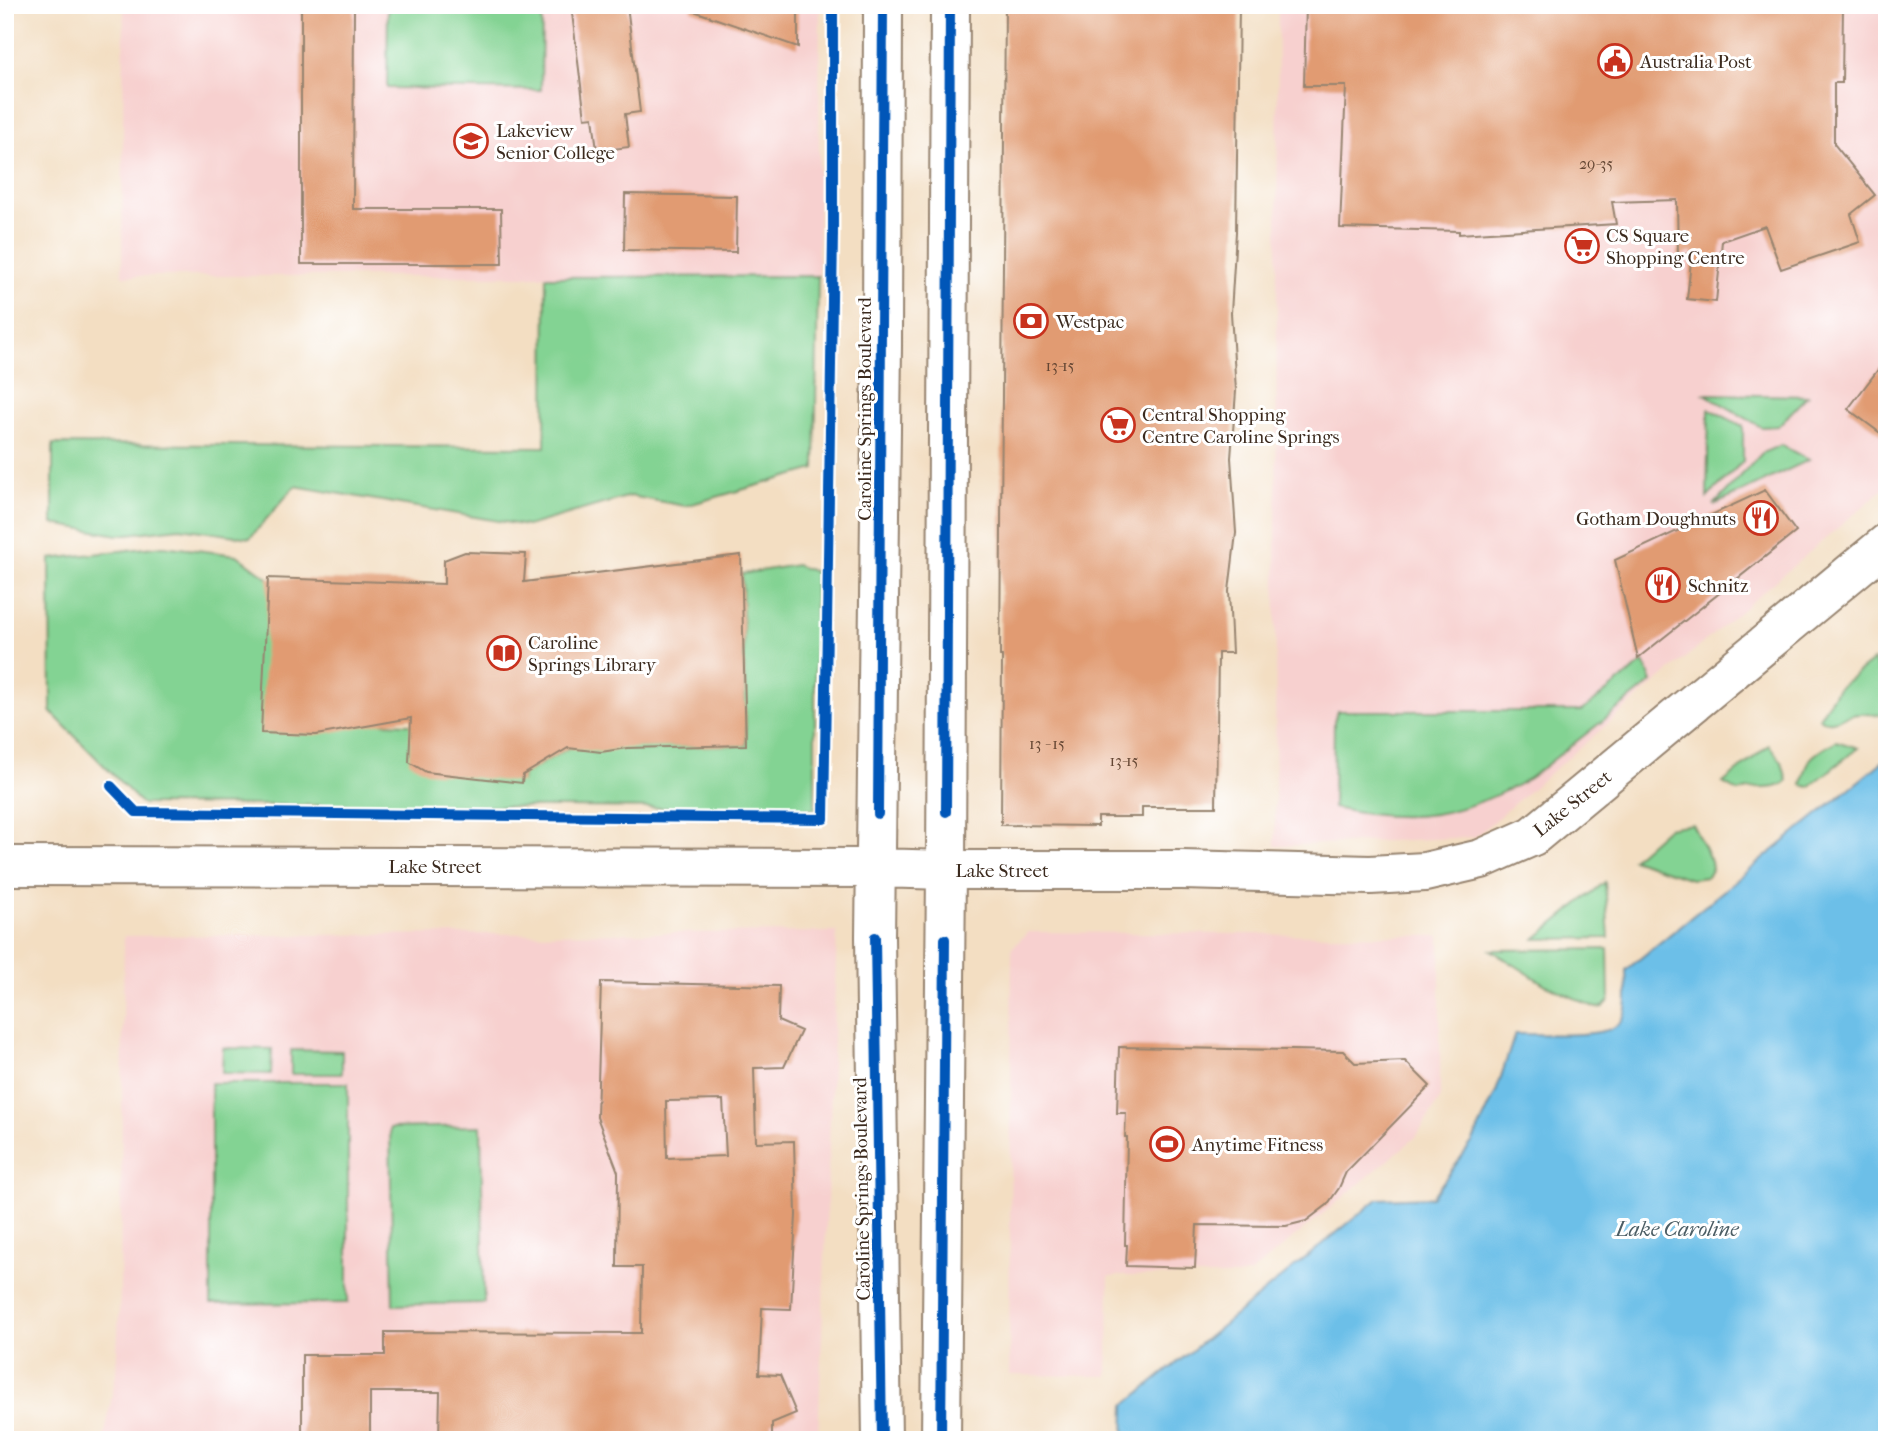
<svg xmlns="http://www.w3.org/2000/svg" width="1892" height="1445" viewBox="0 0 1892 1445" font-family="'IM FELL French Canon',serif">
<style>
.built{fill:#f7d0cf}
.green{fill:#83d393;stroke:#5f7e58;stroke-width:2}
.water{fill:#6cbfe8;stroke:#547483;stroke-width:2}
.building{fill:#e19b72;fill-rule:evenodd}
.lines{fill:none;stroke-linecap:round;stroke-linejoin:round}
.minor-casing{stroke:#978470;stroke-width:42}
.secondary-casing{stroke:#978470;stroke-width:42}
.minor{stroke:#fff;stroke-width:38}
.secondary{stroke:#fff;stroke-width:38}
.cycleway-casing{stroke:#fff;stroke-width:15}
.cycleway{stroke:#0057b8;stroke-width:10}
.labels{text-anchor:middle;stroke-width:6;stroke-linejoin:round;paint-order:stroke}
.number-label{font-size:16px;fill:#644633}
.poi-label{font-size:19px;fill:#3b2a1e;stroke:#fff;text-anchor:start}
.street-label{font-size:19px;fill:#3b2a1e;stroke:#fff}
.water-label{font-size:21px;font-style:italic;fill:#4c5e65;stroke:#fff}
</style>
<rect width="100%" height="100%" fill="#fff"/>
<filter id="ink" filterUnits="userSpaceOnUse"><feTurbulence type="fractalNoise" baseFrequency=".0143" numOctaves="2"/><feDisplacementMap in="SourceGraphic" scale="14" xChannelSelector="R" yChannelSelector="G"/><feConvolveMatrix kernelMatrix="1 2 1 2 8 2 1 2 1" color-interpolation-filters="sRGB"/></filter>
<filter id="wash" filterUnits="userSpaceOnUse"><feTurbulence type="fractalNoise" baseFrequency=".00686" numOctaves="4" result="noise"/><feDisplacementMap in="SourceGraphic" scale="28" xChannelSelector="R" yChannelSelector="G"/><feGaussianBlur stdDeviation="1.57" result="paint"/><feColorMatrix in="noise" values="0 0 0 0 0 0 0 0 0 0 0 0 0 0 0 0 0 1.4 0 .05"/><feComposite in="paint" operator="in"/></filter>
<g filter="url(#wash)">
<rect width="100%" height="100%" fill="#f3dec2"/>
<path class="built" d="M124 5H820L818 276H122Z
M1278 5H1887V486L1475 837 1275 846Z
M837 932 818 1440H104L116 1373 120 1294 124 936Z
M1028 932 1440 936V1099L1416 1137 1251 1273 1238 1276H1109L1108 1376 1009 1375 1012 948Z"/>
<path class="green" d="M388 5H542L541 90 387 88Z
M818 276 815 469 685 506 630 496 527 526 295 486 250 538 180 528 118 535 53 524V444L545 447 546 277Z
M1705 394 1807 396 1778 426 1761 427Z
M1709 409 1743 426V461L1707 498Z
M1781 445 1809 460 1714 505 1762 453Z
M163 546 237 555 268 578 384 723 411 724 522 782 523 775 568 748 746 745 742 574 796 565 815 572V809L142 804 51 712 50 559Z
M1874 660 1879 674 1887 680V714C1875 716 1863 712 1852 715 1839 717 1832 726 1819 718L1838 688Z
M1644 662 1652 682 1530 778C1461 817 1411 825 1333 808L1334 722 1337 711H1582Z
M1836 741 1858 748 1809 787 1802 785C1808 755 1811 756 1836 741Z
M1769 745 1782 762 1787 781C1774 793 1754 784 1739 792L1723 783Z
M1692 824 1711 861 1712 868 1707 877 1691 879 1632 859 1667 828Z
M1605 882 1609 938 1535 939Z
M1608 949 1609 1001 1603 1007 1596 1008 1546 985 1491 950Z
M223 1048 272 1049 271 1074 222 1073Z
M291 1050 342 1051V1074H291Z
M211 1083H348V1303L211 1304Z
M481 1126 484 1303 393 1305 390 1128Z"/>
<path class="water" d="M1887 758V1440H1124L1125 1405 1378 1199 1432 1197 1473 1141 1496 1092 1515 1034C1539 1033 1610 1041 1622 1020 1630 1006 1626 985 1626 970Z"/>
<g id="blocks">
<path class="building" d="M301 5H354L353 209H501L502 264H301Z
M571 5H627L640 112 625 114 629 147 597 151 593 117 585 118Z
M692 5H798V47L691 10Z
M1005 5H1239L1236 232 1231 313 1236 391 1231 458 1236 533 1229 591 1232 653H1218L1216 807H1142V817H1098V826L1001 825 1002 656H1000Z
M1306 5H1843L1842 83H1834V144L1875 195 1851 214 1860 242 1781 269 1765 226 1722 241 1716 302 1687 299 1692 252 1678 257 1677 200 1612 202 1616 224 1459 234V231L1340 228 1346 86H1304Z
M625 194 737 196 736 252 624 250Z
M1887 358V438L1848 409Z
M1765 490 1796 532 1638 658 1615 560Z
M465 552 526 554 524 582 741 555 746 745 627 748 601 752 568 748 523 775 522 783 426 772 409 762 411 718 316 735 261 733 268 578 444 584V560Z
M601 982 779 986 778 1021 801 1031 784 1067 754 1068 756 1142 794 1141 796 1215 791 1309 762 1308 759 1374 780 1375 796 1413 772 1423V1440H439L440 1392H370V1440H302V1355H385V1332L641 1333 642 1267H617L618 1172 597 1117ZM723 1100 726 1156 667 1158 666 1101Z
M1119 1047 1343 1051 1355 1063 1405 1061 1430 1086 1346 1172 1339 1188 1327 1205 1306 1221 1286 1226 1197 1225 1195 1268 1126 1266 1127 1245H1125L1127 1137H1125L1126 1113H1117Z"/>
</g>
</g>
<g filter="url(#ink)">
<use href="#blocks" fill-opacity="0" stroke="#978470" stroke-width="2"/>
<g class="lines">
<g class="minor-casing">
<path id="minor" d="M5 866 877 868
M946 870H1182L1370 875 1425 872 1481 859 1533 836 1887 543"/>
</g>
<g class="secondary-casing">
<path id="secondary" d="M877 868 946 870
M882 1440 875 937 882 345 883 5
M941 1440 946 870 950 5"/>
</g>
<use href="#minor" class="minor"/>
<use href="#secondary" class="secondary"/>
<g class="cycleway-casing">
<path id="cycleway" d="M111 786 136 812 824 819 833 234V5
M946 812 950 5
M878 814 883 5
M875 937 882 1440
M941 1440 945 939"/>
</g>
<use href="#cycleway" class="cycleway"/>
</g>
</g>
<defs>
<g id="civic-ring" transform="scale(1.75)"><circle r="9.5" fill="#fff" stroke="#c8321e" stroke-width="1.5"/><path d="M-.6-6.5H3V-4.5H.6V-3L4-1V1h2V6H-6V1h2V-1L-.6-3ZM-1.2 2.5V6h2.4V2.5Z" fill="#c8321e"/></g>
<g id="school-ring" transform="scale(1.75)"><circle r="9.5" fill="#fff" stroke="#c8321e" stroke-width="1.5"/><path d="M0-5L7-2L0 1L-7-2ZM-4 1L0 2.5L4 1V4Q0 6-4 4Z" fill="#c8321e"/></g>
<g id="supermarket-ring" transform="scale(1.75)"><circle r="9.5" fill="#fff" stroke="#c8321e" stroke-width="1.5"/><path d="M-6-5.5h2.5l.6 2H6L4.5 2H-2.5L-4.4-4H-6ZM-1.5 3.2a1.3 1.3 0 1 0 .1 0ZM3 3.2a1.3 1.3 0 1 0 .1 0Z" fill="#c8321e"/></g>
<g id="bank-ring" transform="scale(1.75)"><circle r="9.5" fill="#fff" stroke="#c8321e" stroke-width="1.5"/><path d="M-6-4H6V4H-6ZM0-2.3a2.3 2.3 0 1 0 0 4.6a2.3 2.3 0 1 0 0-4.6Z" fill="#c8321e"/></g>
<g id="restaurant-ring" transform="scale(1.75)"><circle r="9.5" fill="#fff" stroke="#c8321e" stroke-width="1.5"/><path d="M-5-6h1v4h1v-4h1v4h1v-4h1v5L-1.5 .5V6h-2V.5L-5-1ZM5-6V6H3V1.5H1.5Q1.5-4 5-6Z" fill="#c8321e"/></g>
<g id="library-ring" transform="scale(1.75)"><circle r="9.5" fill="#fff" stroke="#c8321e" stroke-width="1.5"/><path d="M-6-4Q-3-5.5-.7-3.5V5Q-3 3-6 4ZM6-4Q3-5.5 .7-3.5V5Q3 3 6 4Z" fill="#c8321e"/></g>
<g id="stadium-ring" transform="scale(1.75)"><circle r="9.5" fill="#fff" stroke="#c8321e" stroke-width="1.5"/><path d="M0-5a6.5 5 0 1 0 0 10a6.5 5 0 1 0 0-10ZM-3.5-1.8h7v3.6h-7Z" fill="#c8321e"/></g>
</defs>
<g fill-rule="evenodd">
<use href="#civic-ring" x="1615" y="61"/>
<use href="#school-ring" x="471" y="141"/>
<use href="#supermarket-ring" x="1582" y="246"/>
<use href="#bank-ring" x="1031" y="321"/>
<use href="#supermarket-ring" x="1118" y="425"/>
<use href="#restaurant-ring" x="1761" y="518"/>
<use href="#restaurant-ring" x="1663" y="585"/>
<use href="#library-ring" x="504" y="653"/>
<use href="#stadium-ring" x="1167" y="1144"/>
</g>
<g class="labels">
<g class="number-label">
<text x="1596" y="169">29-35</text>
<text x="1060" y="371">13-15</text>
<text x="1047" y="749">13 - 15</text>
<text x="1124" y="766">13-15</text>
</g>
<g class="poi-label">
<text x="1640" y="68">Australia Post</text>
<text x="496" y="137">Lakeview<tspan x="496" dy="22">Senior College</tspan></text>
<text x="1606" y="242">CS Square<tspan x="1606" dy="22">Shopping Centre</tspan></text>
<text x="1056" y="328">Westpac</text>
<text x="1142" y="421">Central Shopping<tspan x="1142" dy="22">Centre Caroline Springs</tspan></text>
<text x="1736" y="525" text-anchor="end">Gotham Doughnuts</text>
<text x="1688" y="592">Schnitz</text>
<text x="528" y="649">Caroline<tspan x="528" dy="22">Springs Library</tspan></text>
<text x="1192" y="1151">Anytime Fitness</text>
</g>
<g class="street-label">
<text transform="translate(864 409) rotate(-90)" y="7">Caroline Springs Boulevard</text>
<text transform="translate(1572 803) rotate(-39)" y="7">Lake Street</text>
<text x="435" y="873">Lake Street</text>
<text x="1002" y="877">Lake Street</text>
<text transform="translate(861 1189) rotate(-91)" y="7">Caroline Springs Boulevard</text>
</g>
<g class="water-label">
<text x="1677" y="1236">Lake Caroline</text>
</g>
</g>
<rect width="1892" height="1445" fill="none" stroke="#fff" stroke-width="28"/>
</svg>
